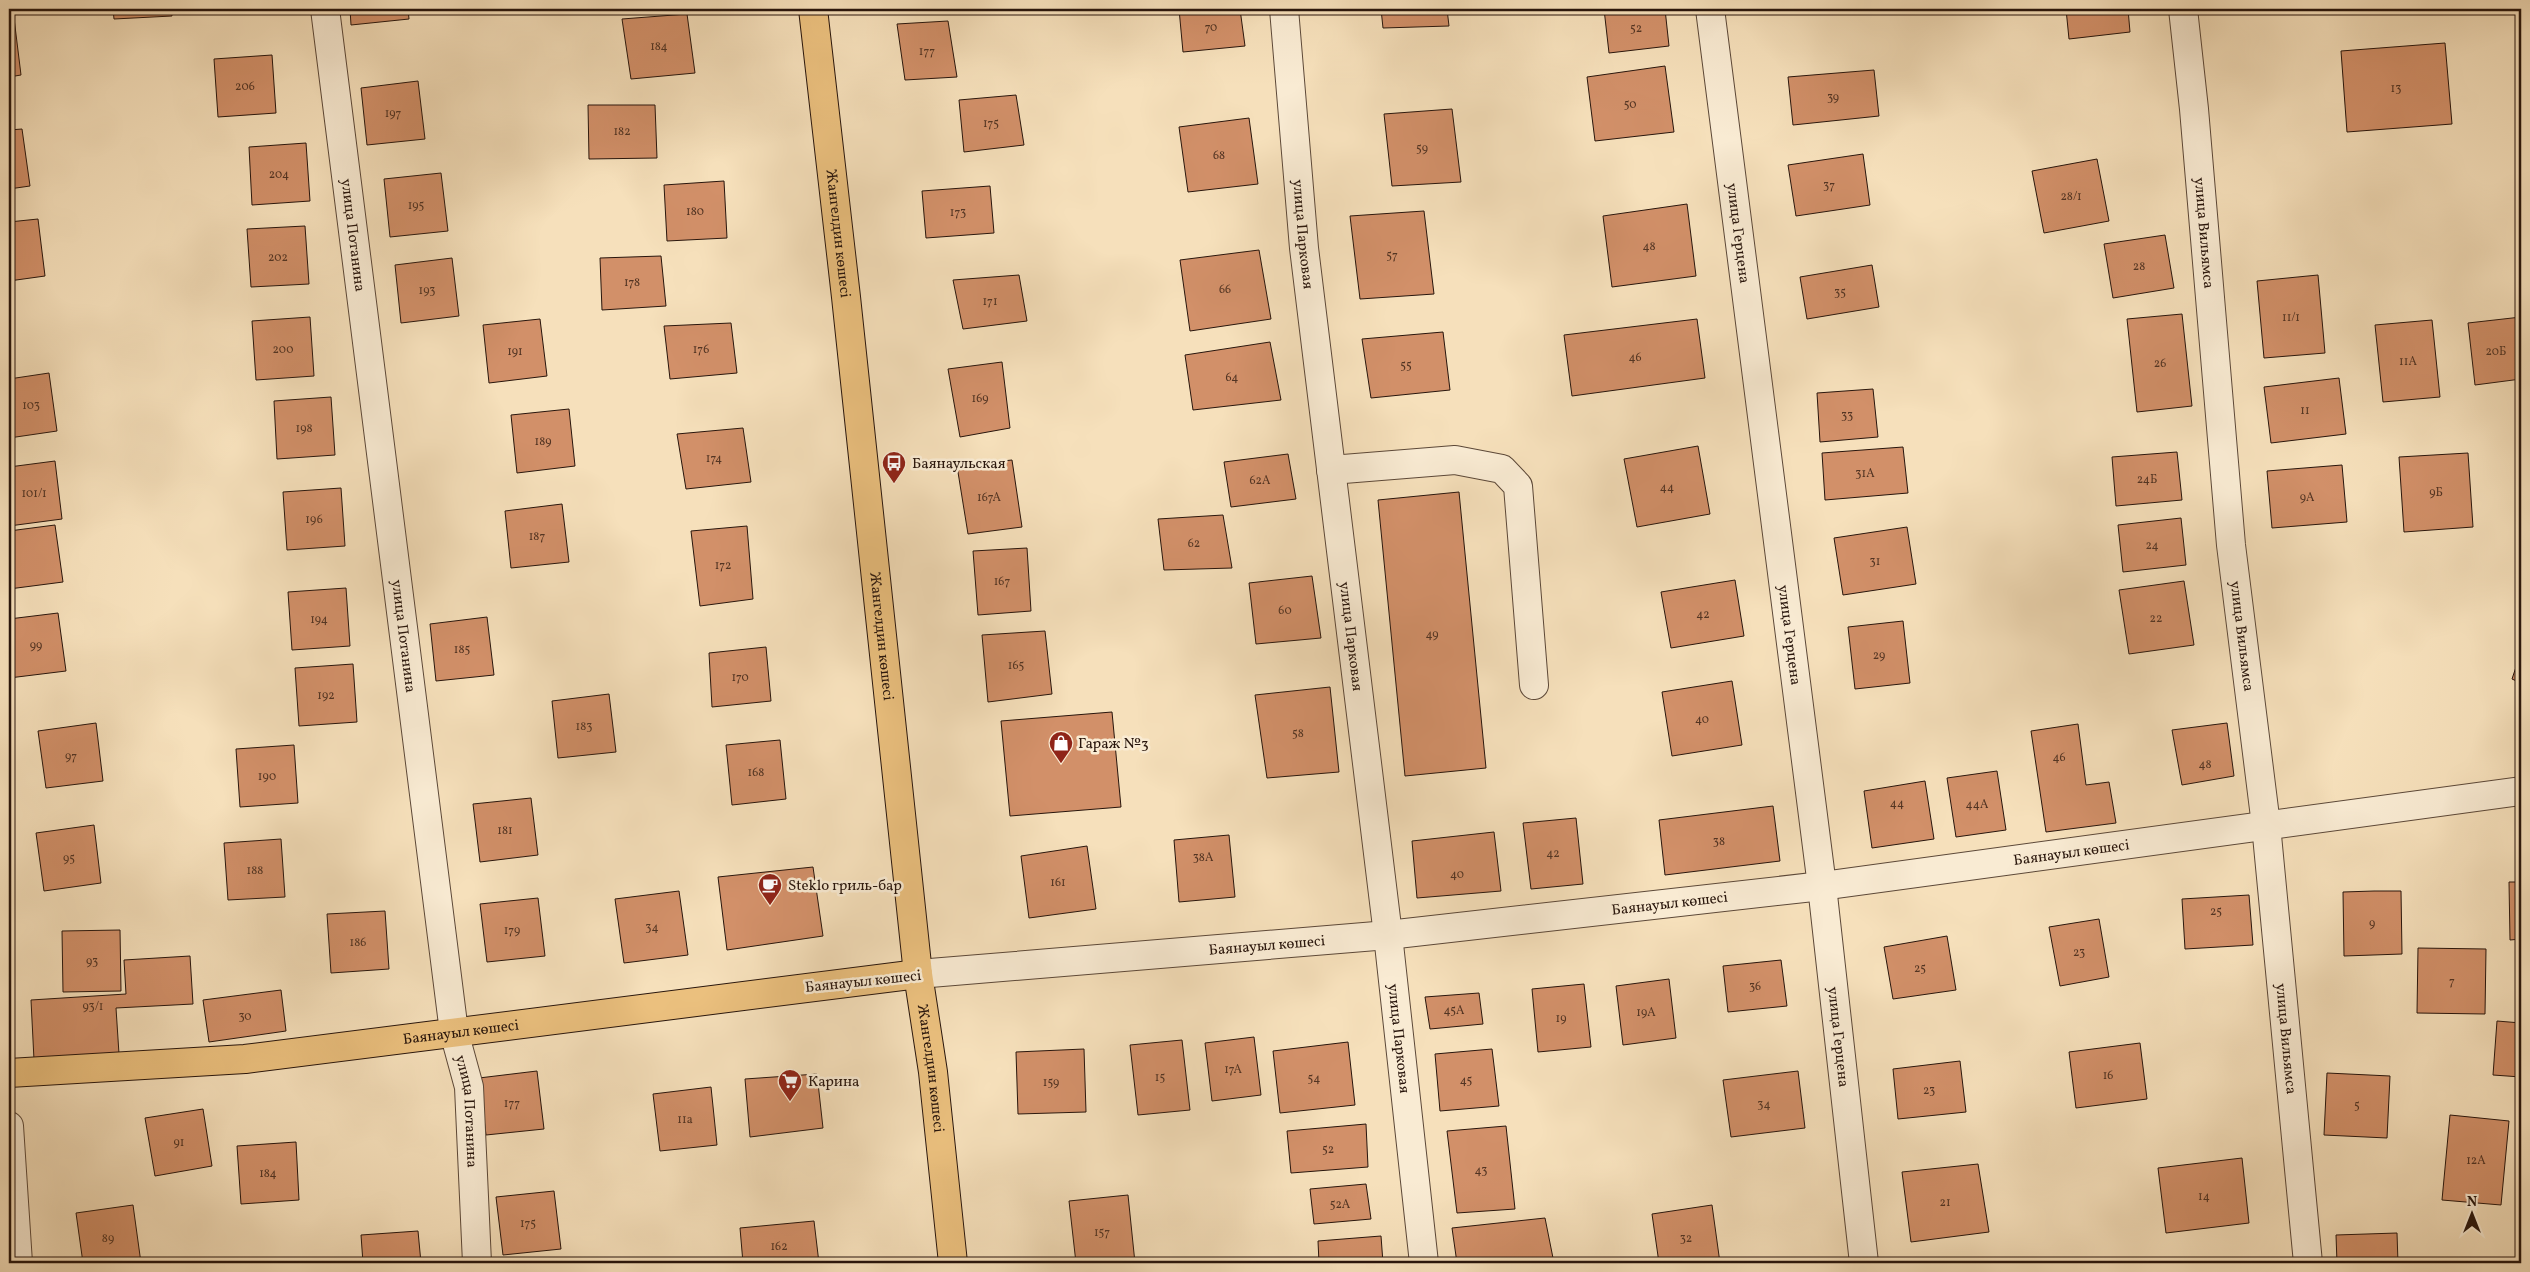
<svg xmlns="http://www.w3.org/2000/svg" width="2530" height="1272" viewBox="0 0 2530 1272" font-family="Vollkorn,serif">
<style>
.building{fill:#d29069;stroke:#28150c}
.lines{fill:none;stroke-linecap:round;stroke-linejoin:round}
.minor-casing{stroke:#5c4838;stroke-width:30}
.major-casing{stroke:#28150c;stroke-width:30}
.minor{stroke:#f9ebd3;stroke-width:28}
.major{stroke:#ebc07e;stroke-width:28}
.labels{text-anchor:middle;stroke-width:5;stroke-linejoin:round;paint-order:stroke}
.number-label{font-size:12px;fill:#523423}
.street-label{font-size:15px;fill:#28150c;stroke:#f9ebd3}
.poi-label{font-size:15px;fill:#28150c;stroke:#f9ebd3;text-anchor:start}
</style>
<rect width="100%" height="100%" fill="#f6e0bb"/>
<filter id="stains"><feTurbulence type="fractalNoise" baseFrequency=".004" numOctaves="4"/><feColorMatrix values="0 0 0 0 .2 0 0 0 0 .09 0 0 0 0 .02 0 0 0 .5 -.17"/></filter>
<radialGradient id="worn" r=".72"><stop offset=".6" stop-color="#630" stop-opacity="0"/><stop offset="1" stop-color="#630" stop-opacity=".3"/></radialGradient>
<path class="building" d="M113 9H171L172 16 114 19Z
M350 9H408L409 19 351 25Z
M1179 9H1240L1245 46 1183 52Z
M1381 9H1447L1449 26 1383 28Z
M1604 9H1665L1669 46 1609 53Z
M2066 9H2128L2130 32 2069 39Z
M687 14 695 73 631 79 622 19Z
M9 18H14L21 75 9 77Z
M948 21 957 77 905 80 897 24Z
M2445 43 2452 124 2347 132 2341 51Z
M272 55 276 113 218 117 214 59Z
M1665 66 1674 132 1595 141 1587 77Z
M1874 70 1879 116 1793 125 1788 77Z
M418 81 425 139 367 145 361 88Z
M1016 95 1024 145 964 152 959 100Z
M588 105H655L657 158 589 159Z
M1452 109 1461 182 1392 186 1384 114Z
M1249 118 1258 184 1188 192 1179 127Z
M22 129 30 186 9 189V130Z
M306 143 310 201 252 205 249 147Z
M1863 154 1870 205 1796 216 1788 165Z
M2097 159 2109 221 2044 233 2032 171Z
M441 173 448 231 390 237 384 179Z
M724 181 727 238 667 241 664 185Z
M990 186 994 233 926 238 922 191Z
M1687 204 1696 276 1612 287 1603 216Z
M1424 211 1434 294 1360 299 1350 216Z
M38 219 45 276 9 281V222Z
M305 226 309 284 251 287 247 229Z
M2165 235 2174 288 2113 298 2104 244Z
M1259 250 1271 319 1190 331 1180 260Z
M661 256 666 306 602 310 600 258Z
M452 258 459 316 401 323 395 265Z
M1872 265 1879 307 1807 319 1800 277Z
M1019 275 1027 321 963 329 953 280Z
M2318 275 2325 353 2264 358 2257 281Z
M2182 314 2192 406 2137 412 2127 319Z
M310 317 314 376 256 380 252 321Z
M2521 317V379L2475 385 2468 323Z
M540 319 547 376 489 383 483 325Z
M1697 319 1705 378 1572 396 1564 335Z
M2432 320 2440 397 2383 402 2375 325Z
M731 323 737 373 670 379 664 326Z
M1443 332 1450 390 1371 398 1362 339Z
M1270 342 1281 400 1193 410 1185 355Z
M1002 362 1010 428 960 437 948 369Z
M49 373 57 431 9 438V379Z
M2339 378 2346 434 2271 443 2264 387Z
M1873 389 1878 437 1820 442 1817 393Z
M331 397 335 455 277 459 274 401Z
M569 409 575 466 517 473 511 415Z
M743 428 751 482 686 489 677 434Z
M1698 446 1710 514 1637 527 1624 459Z
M1903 447 1908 493 1825 500 1822 453Z
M2177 452 2182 500 2116 506 2112 457Z
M2468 453 2473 527 2404 532 2399 457Z
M1288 454 1296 499 1231 507 1224 462Z
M1012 460 1022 527 968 534 957 466Z
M55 461 62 519 9 526V467Z
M2342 465 2347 522 2272 528 2267 471Z
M341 488 345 546 287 550 283 492Z
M1459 492 1486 768 1405 776 1378 500Z
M562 504 569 562 511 568 505 511Z
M1223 515 1232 568 1164 570 1158 519Z
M2181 518 2186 565 2123 572 2118 525Z
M55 525 63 582 9 589V531Z
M747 526 753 599 700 606 691 531Z
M1907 527 1916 584 1843 595 1834 538Z
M1027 548 1031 611 978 615 973 551Z
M1312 576 1321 638 1256 644 1249 583Z
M1735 580 1744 636 1671 648 1661 592Z
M2184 581 2194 645 2129 654 2119 590Z
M346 588 350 646 292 650 288 592Z
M58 613 66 671 9 678V619Z
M487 617 494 675 436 681 430 624Z
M1903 621 1910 683 1855 689 1848 627Z
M1045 631 1052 694 988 702 982 635Z
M766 647 771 701 712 707 709 653Z
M2521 652V683L2512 679Z
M353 664 357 722 299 726 295 668Z
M1732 681 1742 745 1672 756 1662 692Z
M1330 687 1339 772 1267 778 1255 695Z
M609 694 616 752 558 758 552 701Z
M1112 712 1121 807 1010 816 1001 721Z
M96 723 103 781 46 788 38 731Z
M2227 723 2234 776 2182 785 2172 730Z
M2078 724 2086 785 2109 782 2116 823 2046 832 2031 731Z
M780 740 786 799 732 805 726 745Z
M294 745 298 803 240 807 236 749Z
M1997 771 2006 830 1956 837 1947 778Z
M1925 781 1934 839 1872 848 1864 791Z
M531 798 538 855 480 862 473 804Z
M1773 806 1780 861 1665 875 1659 820Z
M1576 818 1583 884 1531 889 1523 823Z
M94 825 101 883 44 891 36 833Z
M1494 832 1501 891 1417 898 1412 841Z
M1229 835 1235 897 1179 902 1174 840Z
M281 839 285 897 228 900 224 843Z
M1087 846 1096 909 1029 918 1021 856Z
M813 867 823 936 727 950 718 877Z
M2509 882H2521V939L2510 940Z
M679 891 688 955 624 963 615 899Z
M2374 891H2401L2402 954 2344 956 2343 892Z
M2249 895 2253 945 2185 949 2182 899Z
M538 898 545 956 487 962 480 904Z
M385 911 389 969 331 973 327 914Z
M2099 919 2109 977 2060 986 2049 927Z
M120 930 121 991 63 992 62 931Z
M1947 936 1956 990 1893 999 1884 947Z
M2418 948 2486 949 2485 1014 2417 1013Z
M190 956 193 1004 116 1008 119 1054 34 1060 31 1000 126 994 124 960Z
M1781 960 1787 1006 1728 1012 1723 966Z
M1669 979 1676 1038 1623 1045 1616 986Z
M1584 984 1591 1047 1538 1052 1532 989Z
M281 990 286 1031 209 1042 203 1000Z
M1479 993 1483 1024 1430 1029 1425 997Z
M2497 1021 2521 1023V1077L2493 1075Z
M1254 1037 1261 1095 1212 1101 1205 1043Z
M1182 1040 1190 1110 1138 1115 1130 1045Z
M1348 1042 1355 1105 1280 1113 1273 1051Z
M2140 1043 2147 1099 2076 1108 2069 1052Z
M1084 1049 1086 1112 1018 1114 1016 1052Z
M1492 1049 1499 1106 1440 1111 1435 1054Z
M1960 1061 1966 1112 1898 1119 1893 1069Z
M537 1071 544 1129 486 1135 479 1078Z
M1798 1071 1805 1128 1731 1137 1723 1080Z
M2327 1073 2390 1076 2387 1138 2324 1135Z
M817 1074 823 1128 750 1137 745 1079Z
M711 1087 717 1145 660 1151 653 1094Z
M203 1109 212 1166 155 1176 145 1118Z
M2450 1115 2509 1121 2501 1205 2442 1200Z
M1366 1124 1368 1167 1291 1173 1287 1131Z
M1506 1126 1515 1209 1457 1213 1447 1131Z
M296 1142 299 1200 241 1204 237 1146Z
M2242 1158 2249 1223 2166 1233 2158 1168Z
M1978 1164 1989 1232 1911 1242 1902 1172Z
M1366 1184 1371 1219 1314 1224 1310 1189Z
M554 1191 561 1249 503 1255 496 1197Z
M1128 1195 1135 1263H1076L1069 1201Z
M133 1205 141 1263H83L76 1213Z
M1712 1205 1720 1263H1659L1652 1214Z
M1545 1218 1554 1263H1457L1452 1228Z
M814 1221 819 1263H743L740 1228Z
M418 1231 421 1263H363L361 1235Z
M2397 1233 2398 1263H2337L2336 1235Z
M1381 1236 1383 1263H1319L1318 1241Z
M2252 1259V1263H2214Z"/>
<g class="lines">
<g class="minor-casing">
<g id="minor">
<path id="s1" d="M325 9 454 1032 469 1087 477 1263"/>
<path id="s2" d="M1284 9 1304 248 1388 935 1424 1263"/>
<path id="s3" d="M1710 9 1822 886 1864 1263"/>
<path id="s4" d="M2183 9 2194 109 2231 545 2266 825 2308 1263"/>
<path d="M1331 470 1455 460 1502 469 1518 486 1534 685"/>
<path id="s5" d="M918 974 1388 935 1822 886 2521 791"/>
<path d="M9 1126 18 1263"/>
</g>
</g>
<g class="major-casing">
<g id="major">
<path id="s6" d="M813 9 846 297 918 974 933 1072 953 1263"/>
<path id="s7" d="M9 1073 245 1059 918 974"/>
</g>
</g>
<use href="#minor" class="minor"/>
<use href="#major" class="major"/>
</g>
<defs>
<g id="bus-pin" transform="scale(1.25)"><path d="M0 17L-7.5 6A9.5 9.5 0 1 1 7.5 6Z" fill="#8f2418" stroke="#f9ebd3"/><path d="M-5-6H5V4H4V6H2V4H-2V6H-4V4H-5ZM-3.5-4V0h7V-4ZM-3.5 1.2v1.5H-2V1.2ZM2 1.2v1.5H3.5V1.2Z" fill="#fff"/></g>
<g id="shop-pin" transform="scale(1.25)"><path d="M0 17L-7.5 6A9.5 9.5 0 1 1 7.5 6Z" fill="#8f2418" stroke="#f9ebd3"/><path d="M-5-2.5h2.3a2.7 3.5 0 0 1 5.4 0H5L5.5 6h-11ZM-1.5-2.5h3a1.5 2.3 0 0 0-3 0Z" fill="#fff"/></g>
<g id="cafe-pin" transform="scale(1.25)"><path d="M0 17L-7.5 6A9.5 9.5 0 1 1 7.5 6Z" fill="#8f2418" stroke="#f9ebd3"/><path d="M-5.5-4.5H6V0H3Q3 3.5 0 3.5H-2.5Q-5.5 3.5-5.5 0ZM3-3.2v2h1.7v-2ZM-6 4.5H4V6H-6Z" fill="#fff"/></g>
<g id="supermarket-pin" transform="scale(1.25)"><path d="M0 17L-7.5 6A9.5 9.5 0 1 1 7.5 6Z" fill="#8f2418" stroke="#f9ebd3"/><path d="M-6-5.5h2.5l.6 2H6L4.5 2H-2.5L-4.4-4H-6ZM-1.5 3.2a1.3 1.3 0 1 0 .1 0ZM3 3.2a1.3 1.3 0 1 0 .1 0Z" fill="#fff"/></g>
</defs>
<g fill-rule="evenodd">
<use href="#bus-pin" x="894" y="463"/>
<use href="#shop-pin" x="1061" y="743"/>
<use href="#cafe-pin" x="770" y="885"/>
<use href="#supermarket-pin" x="790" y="1081"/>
</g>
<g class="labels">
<g class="number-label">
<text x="1211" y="31">70</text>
<text x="1636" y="32">52</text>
<text x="659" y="50">184</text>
<text x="927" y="55">177</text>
<text x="245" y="90">206</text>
<text x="2396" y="92">13</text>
<text x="1833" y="101">39</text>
<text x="1630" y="108">50</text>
<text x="393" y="117">197</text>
<text x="991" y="127">175</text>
<text x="622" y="135">182</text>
<text x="1422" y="152">59</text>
<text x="1219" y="159">68</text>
<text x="279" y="178">204</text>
<text x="1829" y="189">37</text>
<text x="2071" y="200">28/1</text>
<text x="416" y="209">195</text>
<text x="695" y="215">180</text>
<text x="958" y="216">173</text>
<text x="1649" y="250">48</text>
<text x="1392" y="259">57</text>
<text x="278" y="261">202</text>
<text x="2139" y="270">28</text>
<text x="632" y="286">178</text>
<text x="1225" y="293">66</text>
<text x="427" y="294">193</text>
<text x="1840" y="296">35</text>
<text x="990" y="305">171</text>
<text x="2291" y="321">11/1</text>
<text x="283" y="353">200</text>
<text x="701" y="353">176</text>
<text x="515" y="355">191</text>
<text x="2496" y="355">20Б</text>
<text x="1635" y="361">46</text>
<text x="2408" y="365">11А</text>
<text x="2160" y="367">26</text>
<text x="1406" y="369">55</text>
<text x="1232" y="381">64</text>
<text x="980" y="402">169</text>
<text x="31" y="409">103</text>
<text x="2305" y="414">11</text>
<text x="1847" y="419">33</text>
<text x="304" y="432">198</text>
<text x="543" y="445">189</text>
<text x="714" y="462">174</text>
<text x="1865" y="477">31А</text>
<text x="2147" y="483">24Б</text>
<text x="1260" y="484">62А</text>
<text x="1667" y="491">44</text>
<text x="2436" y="496">9Б</text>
<text x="34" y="497">101/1</text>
<text x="989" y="501">167А</text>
<text x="2307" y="501">9А</text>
<text x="314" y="523">196</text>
<text x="537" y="540">187</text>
<text x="1194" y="547">62</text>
<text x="2152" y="549">24</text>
<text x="1875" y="565">31</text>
<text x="723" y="569">172</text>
<text x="1002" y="585">167</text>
<text x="1285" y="614">60</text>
<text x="1703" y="618">42</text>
<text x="2156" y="622">22</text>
<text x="319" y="623">194</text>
<text x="1432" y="638">49</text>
<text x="36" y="649">99</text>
<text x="462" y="653">185</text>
<text x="1879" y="659">29</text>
<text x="1016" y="669">165</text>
<text x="740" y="681">170</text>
<text x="326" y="699">192</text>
<text x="1702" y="723">40</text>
<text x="584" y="730">183</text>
<text x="1298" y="737">58</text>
<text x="71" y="760">97</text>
<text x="2059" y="761">46</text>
<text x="2205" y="768">48</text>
<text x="756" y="776">168</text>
<text x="267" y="780">190</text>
<text x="1897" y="807">44</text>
<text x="1977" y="808">44А</text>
<text x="505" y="834">181</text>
<text x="1719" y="845">38</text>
<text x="1553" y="857">42</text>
<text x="1203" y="861">38А</text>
<text x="69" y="862">95</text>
<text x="255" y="874">188</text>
<text x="1457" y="878">40</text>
<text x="1058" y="886">161</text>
<text x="2216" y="915">25</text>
<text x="2372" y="927">9</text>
<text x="652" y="931">34</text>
<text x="512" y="934">179</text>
<text x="358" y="946">186</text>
<text x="2079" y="956">23</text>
<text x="92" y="965">93</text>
<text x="1920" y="972">25</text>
<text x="2452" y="985">7</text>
<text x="1755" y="990">36</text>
<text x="93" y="1010">93/1</text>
<text x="1454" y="1014">45А</text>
<text x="1646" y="1016">19А</text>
<text x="245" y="1020">30</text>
<text x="1561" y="1022">19</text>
<text x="1233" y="1073">17А</text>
<text x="2108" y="1079">16</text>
<text x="1160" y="1081">15</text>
<text x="1314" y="1082">54</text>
<text x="1466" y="1084">45</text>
<text x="1051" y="1086">159</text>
<text x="1929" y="1094">23</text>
<text x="512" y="1107">177</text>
<text x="1764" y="1108">34</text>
<text x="2357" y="1109">5</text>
<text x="685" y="1123">11а</text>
<text x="179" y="1146">91</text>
<text x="1328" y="1153">52</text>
<text x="2476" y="1164">12А</text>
<text x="1481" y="1174">43</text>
<text x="268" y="1177">184</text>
<text x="2204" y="1200">14</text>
<text x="1945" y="1206">21</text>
<text x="1340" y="1208">52А</text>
<text x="528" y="1227">175</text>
<text x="1102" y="1236">157</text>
<text x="108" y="1242">89</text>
<text x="1686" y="1242">32</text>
<text x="779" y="1250">162</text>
</g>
<g class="street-label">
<text dy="5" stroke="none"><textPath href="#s6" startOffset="226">Жангелдин көшесі</textPath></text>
<text dy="5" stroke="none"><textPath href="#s4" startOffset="225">улица Вильямса</textPath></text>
<text dy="5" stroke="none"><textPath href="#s1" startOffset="228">улица Потанина</textPath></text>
<text dy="5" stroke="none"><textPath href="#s2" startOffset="226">улица Парковая</textPath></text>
<text dy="5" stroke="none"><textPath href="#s3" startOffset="226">улица Герцена</textPath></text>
<text dy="5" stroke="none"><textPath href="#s1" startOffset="632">улица Потанина</textPath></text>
<text dy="5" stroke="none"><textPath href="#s6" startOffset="631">Жангелдин көшесі</textPath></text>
<text dy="5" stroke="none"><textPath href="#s2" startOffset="631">улица Парковая</textPath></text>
<text dy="5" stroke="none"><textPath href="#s3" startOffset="631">улица Герцена</textPath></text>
<text dy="5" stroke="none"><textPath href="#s4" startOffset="630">улица Вильямса</textPath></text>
<text dy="5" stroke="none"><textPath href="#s5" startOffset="1160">Баянауыл көшесі</textPath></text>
<text dy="5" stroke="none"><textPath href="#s5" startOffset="755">Баянауыл көшесі</textPath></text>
<text dy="5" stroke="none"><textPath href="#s5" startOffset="350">Баянауыл көшесі</textPath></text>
<text transform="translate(863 981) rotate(-6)" y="5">Баянауыл көшесі</text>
<text dy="5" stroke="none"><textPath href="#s7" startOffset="454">Баянауыл көшесі</textPath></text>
<text dy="5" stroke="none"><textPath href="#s2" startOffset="1036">улица Парковая</textPath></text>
<text dy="5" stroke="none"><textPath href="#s3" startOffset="1036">улица Герцена</textPath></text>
<text dy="5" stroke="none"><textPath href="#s4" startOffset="1035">улица Вильямса</textPath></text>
<text dy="5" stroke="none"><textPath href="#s6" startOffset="1066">Жангелдин көшесі</textPath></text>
<text dy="5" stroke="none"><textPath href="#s1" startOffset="1112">улица Потанина</textPath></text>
</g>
<g class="poi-label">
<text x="912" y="468">Баянаульская</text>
<text x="1078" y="748">Гараж №3</text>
<text x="788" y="890">Steklo гриль-бар</text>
<text x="808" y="1086">Карина</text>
</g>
</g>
<rect width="2530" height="1272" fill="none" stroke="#f6e0bb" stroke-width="30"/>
<rect x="10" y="10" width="2510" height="1252" fill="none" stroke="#28150c" stroke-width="2.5"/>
<rect x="15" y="15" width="2500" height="1242" fill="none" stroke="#28150c"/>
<g transform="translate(2472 1214)" stroke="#f9ebd3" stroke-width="4" paint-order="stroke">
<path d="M0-4L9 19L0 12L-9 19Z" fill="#28150c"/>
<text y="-8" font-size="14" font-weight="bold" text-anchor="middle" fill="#28150c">N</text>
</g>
<rect width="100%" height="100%" filter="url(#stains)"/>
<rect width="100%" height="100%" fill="url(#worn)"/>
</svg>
